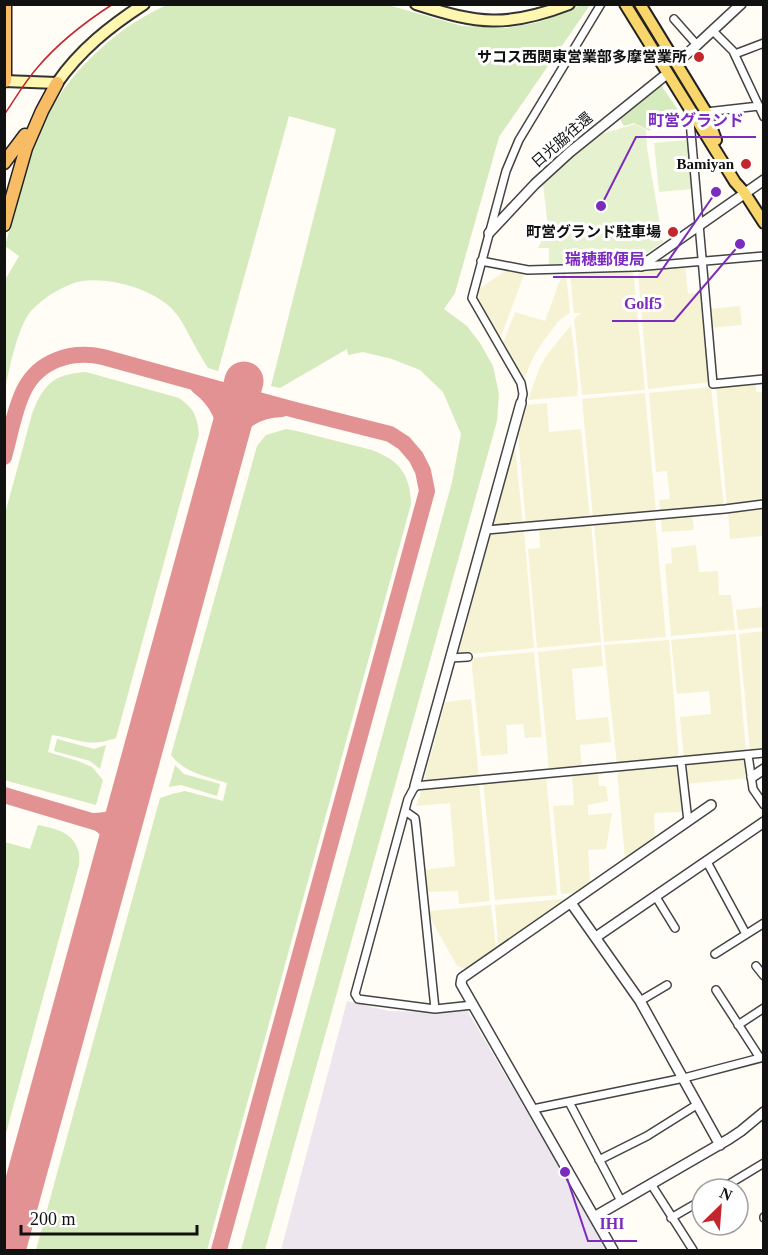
<svg xmlns="http://www.w3.org/2000/svg" width="768" height="1255" viewBox="0 0 768 1255" font-family="'Times New Roman','Noto Sans JP',serif">
<style>
.industrial{fill:#eee6ef}
.farmland{fill:#f6f3d4}
.green{fill:#d5ebbd}
.pitch{fill:#e6f2cf}
.lines{fill:none;stroke-linecap:round;stroke-linejoin:round}
.taxiway{stroke:#e29292;stroke-width:16}
.runway{stroke:#e29292;stroke-width:39}
.minor-casing{stroke:#444;stroke-width:10}
.tertiary-casing{stroke:#444;stroke-width:12}
.secondary-casing{stroke:#333;stroke-width:14}
.primary-casing{stroke:#222;stroke-width:14}
.trunk-casing{stroke:#222;stroke-width:15}
.minor{stroke:#fff;stroke-width:7}
.tertiary{stroke:#fff;stroke-width:9}
.secondary{stroke:#fff6b0;stroke-width:10}
.primary{stroke:#f9d66b;stroke-width:10}
.trunk{stroke:#f7bc64;stroke-width:12}
.rail{stroke:#c4262e;stroke-width:1.5}
.poi-dot{fill:#c4262e;stroke:#fff;stroke-width:2}
.labels{text-anchor:middle;stroke-width:6;stroke-linejoin:round;paint-order:stroke}
.poi-label{font-size:15px;font-weight:bold;fill:#111;stroke:#fff;text-anchor:end}
.street-label{font-size:15px;fill:#111;stroke:#fff}
.leader{fill:none;stroke:#7b2cbf;stroke-width:2}
.callout-dot{fill:#7b2cbf;stroke:#fff;stroke-width:2}
.callout-label{font-size:16px;text-anchor:middle;font-weight:bold;fill:#7b2cbf;stroke:#fff;stroke-width:6;stroke-linejoin:round;paint-order:stroke}
</style>
<rect width="100%" height="100%" fill="#fffdf5"/>
<path class="industrial" d="M347 1001 389 1011 437 1012 467 1010 608 1250H281Z"/>
<path class="farmland" d="M685 265 688 294 703 292 711 382 648 389 638 274 644 269Z
M508 269 525 272 499 342 475 297 476 291Z
M633 270 645 390 582 395 574 319 581 313H574L570 272Z
M563 272H566L570 313 565 316 558 322 544 340 534 356 523 381 502 346 515 312 545 321Z
M740 306 742 325 710 328 709 309Z
M571 325 578 386 577 396 528 400 539 369 546 356Z
M756 383V392H763V502L727 506 716 388 718 387Z
M711 387 724 507 660 511 659 500 670 499 667 471 656 472 649 393Z
M645 393 656 512 593 518 582 399Z
M547 403 549 432 581 429 590 519 526 525 518 435 526 405Z
M515 446 523 525 492 528Z
M763 507V553L762 536 730 539 728 511Z
M692 514 694 530 662 532 661 517Z
M655 517 666 637 604 642 594 523Z
M591 522 601 642 537 648 528 549 540 548 539 528Z
M524 530 534 648 458 655 491 533Z
M696 545 699 572 718 571 719 595H731L735 630 671 636 665 564 672 563 671 548Z
M763 607V627L738 630 736 610Z
M763 631V751L750 752 739 634Z
M736 634 746 752 684 759 680 717 711 714 709 691 677 694 671 640Z
M668 640H669L679 759 617 765 604 645Z
M601 645 603 666 572 669 576 720 608 717 611 742 580 745 582 768 549 771 538 652Z
M534 652 542 737 525 738 523 724 506 725 508 754 481 756 471 658Z
M471 699 479 778 423 783 445 702Z
M746 758 749 778 686 784 685 764Z
M680 764 684 810 682 812 654 813 655 838 625 859 617 772 619 769Z
M598 772 599 786H606L608 801 588 805V815L612 813 606 849 588 850 590 882 577 893 561 894 553 806 574 805 572 774Z
M546 776 557 895 495 900 483 782Z
M479 782 490 901 459 904 458 891 426 892 424 870 455 866 450 803 416 806 422 789Z
M564 899V902L500 947 498 945 495 905Z
M491 905 496 948 466 969 457 966 428 914 430 911Z"/>
<path class="green" d="M388 5 462 26 506 28 539 22 573 9 580 5H590L499 137 455 293 444 309 467 326 480 343 493 366 499 394 497 421 265 1250H241L452 482 461 434 443 392 420 370 392 359 363 352 348 355 347 349 280 388 271 386 336 129 289 116 218 371 208 368C203 360 198 352 194 344 187 332 182 319 172 309 153 289 110 277 82 281 65 284 43 298 31 311 17 328 10 367 5 389V280L19 256 5 246C17 204 29 150 50 111 73 68 122 24 167 5Z
M661 85 678 110 653 114 650 131 634 123 624 126 619 117Z
M86 372 179 398C194 409 197 415 199 434L116 738C87 748 79 739 52 735L48 752 78 761 92 767 103 780 96 805 4 780 5 514 32 414C43 385 53 374 86 372Z
M286 429 297 431 372 450C400 461 410 474 411 504L207 1250H36L160 798 172 794 185 791 223 801 227 783C206 776 186 774 171 755L257 446 266 435Z
M57 739 94 749 106 745 100 769 90 761 54 751Z
M175 765 184 774 220 784 217 796 181 785 169 787Z
M38 825C54 828 73 832 78 850 80 854 79 860 79 865L5 1137V842L30 849Z"/>
<path class="pitch" d="M635 124 646 130 647 148 663 242 647 253 622 264 549 266V248H538L548 227 543 185 570 157 598 135Z
M687 140 693 189 659 192 654 143Z"/>
<g class="lines">
<path class="taxiway" d="M198 386C217 400 228 421 225 446
M224 452C236 425 252 410 282 409
M4 457C10 436 14 410 24 390 39 360 72 350 103 357L295 410 390 434 404 443 416 457 423 471 427 491 219 1250
M4 795 98 823C110 830 113 839 115 852
M93 821C108 821 118 818 127 806"/>
<path class="runway" d="M6 1250 244 381"/>
<g class="minor-casing">
<path id="minor" d="M674 19 697 45
M713 31 733 51 764 117
M735 54 764 43
M706 112 759 106
M690 121 713 384 764 379
M481 261 528 270 635 267 764 256
M521 403 523 394 521 383 472 298 506 171 519 140 601 4
M486 530 725 509 764 504
M450 658 468 657
M748 755 753 789 764 805
M681 761 688 821
M415 786 764 753
M415 786 408 799 355 994 358 999 435 1009 473 1005
M405 811 415 818 416 825 435 1009
M707 862 746 934
M656 897 675 928
M715 954 764 923
M756 966 764 976
M716 990 760 1058
M640 1001 667 985
M738 1025 764 1008
M569 1102 621 1201
M533 1109 684 1078 764 1057
M599 1160 647 1136 698 1104
M651 1184 693 1250
M721 1189 764 1163
M764 1217V1218
M671 1218 702 1200"/>
</g>
<g class="tertiary-casing">
<path id="tertiary" d="M676 63 697 45 741 4
M489 233 535 184 570 152 663 77
M641 266 764 180
M752 777 764 769
M415 786 521 403
M571 903 640 1001 720 1145
M596 937 764 822
M594 1217 729 1139 741 1131 764 1112
M613 1250 461 984 462 978 711 805"/>
</g>
<g class="secondary-casing">
<path id="secondary" d="M416 4C478 24 507 28 569 4
M4 81 57 83C80 50 110 26 144 4"/>
</g>
<g class="primary-casing">
<path id="primary" d="M625 4 735 182 744 192 764 223
M640 4 706 112 716 140"/>
</g>
<g class="trunk-casing">
<path id="trunk" d="M5 81V4
M4 163 25 135
M4 225 26 148 42 111 57 83"/>
</g>
<use href="#minor" class="minor"/>
<use href="#tertiary" class="tertiary"/>
<use href="#secondary" class="secondary"/>
<use href="#primary" class="primary"/>
<use href="#trunk" class="trunk"/>
<path class="rail" d="M4 115C15 99 24 83 37 68 58 43 85 22 113 4"/>
</g>
<g class="poi-dot">
<circle cx="699" cy="57" r="6"/>
<circle cx="746" cy="164" r="6"/>
<circle cx="673" cy="232" r="6"/>
</g>
<g class="labels">
<g class="poi-label">
<text x="687" y="62">サコス西関東営業部多摩営業所</text>
<text x="734" y="169">Bamiyan</text>
<text x="661" y="237">町営グランド駐車場</text>
</g>
<g class="street-label">
<text transform="translate(562 140) rotate(-41)" y="5">日光脇往還</text>
</g>
</g>
<path class="leader" d="M601 206L636 137H756M716 192L657 277H553M740 244L674 321H612M565 1172L588 1241H637"/>
<g class="callout-dot">
<circle cx="601" cy="206" r="6"/>
<circle cx="716" cy="192" r="6"/>
<circle cx="740" cy="244" r="6"/>
<circle cx="565" cy="1172" r="6"/>
</g>
<g class="callout-label">
<text x="696" y="126">町営グランド</text>
<text x="605" y="265">瑞穂郵便局</text>
<text x="643" y="309">Golf5</text>
<text x="612" y="1229">IHI</text>
</g>
<rect width="768" height="1255" fill="none" stroke="#111111" stroke-width="12"/>
<g transform="translate(720 1207) rotate(25)"><circle r="28" fill="#ffffff" stroke="#a0a0a0" stroke-width="1.5"/>
<path d="M0-4.5L10 22L0 15L-10 22Z" fill="#c4262e"/>
<text y="-9" font-size="16" font-weight="bold" text-anchor="middle" fill="#111111">N</text>
</g>
<path d="M21 1225v9h176v-9" fill="none" stroke="#111111" stroke-width="3"/>
<text x="30" y="1225" font-size="18" fill="#111111" stroke="#ffffff" stroke-width="4.5" paint-order="stroke">200 m</text>
</svg>
